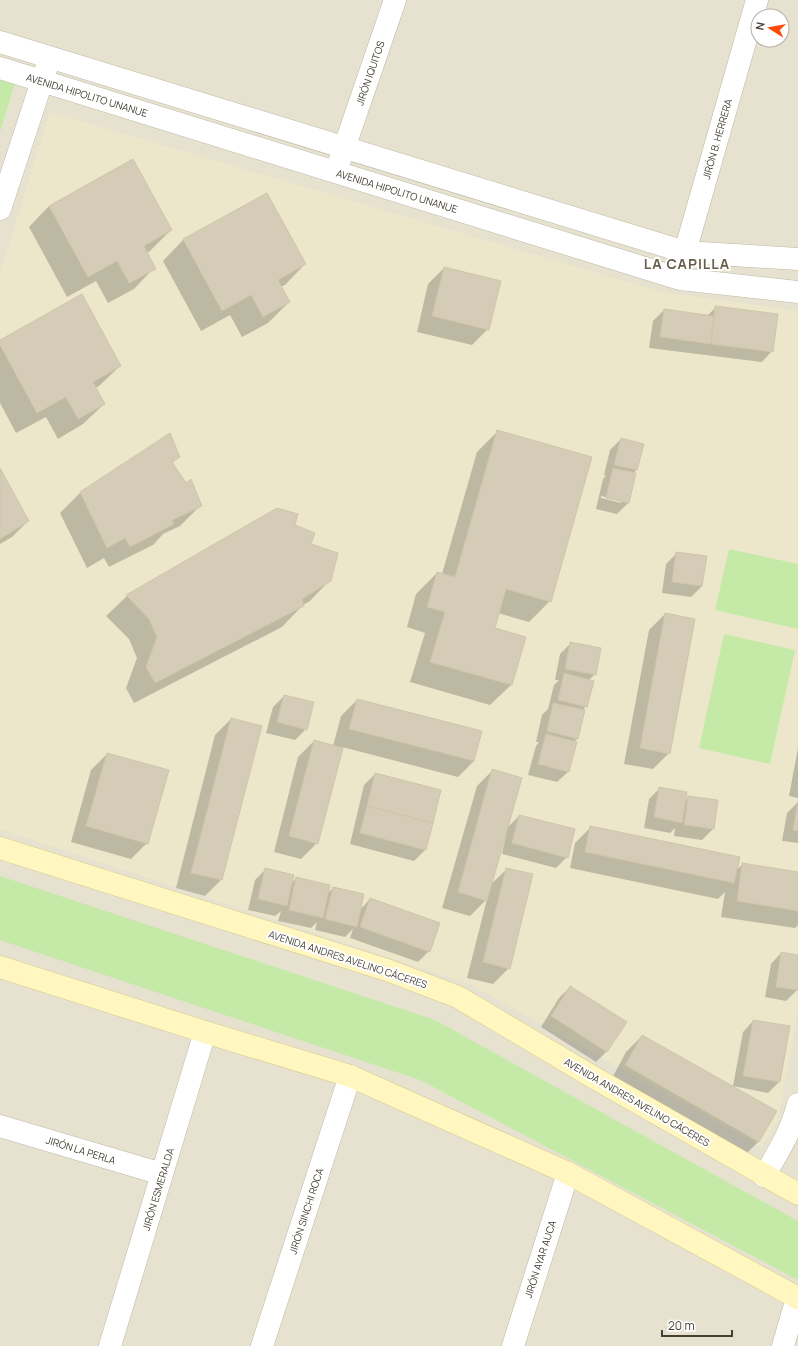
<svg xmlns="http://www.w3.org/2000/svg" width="798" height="1346" viewBox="0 0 798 1346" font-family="Manrope,sans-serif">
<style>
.residential{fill:#e7e2d0;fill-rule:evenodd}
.education{fill:#ece7cb}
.green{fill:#c5eaa8}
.shadow{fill:#0003;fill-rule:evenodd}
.building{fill:#d4ccb7;stroke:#cfc5aa}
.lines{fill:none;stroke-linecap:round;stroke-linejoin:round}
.street-casing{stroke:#beb8a5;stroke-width:23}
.secondary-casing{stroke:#d5ca8f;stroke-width:23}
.street{stroke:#fff;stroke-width:22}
.secondary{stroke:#fff6c0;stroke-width:22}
.labels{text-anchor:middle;stroke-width:4;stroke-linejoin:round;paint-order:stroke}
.street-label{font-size:10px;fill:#443f33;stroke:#fff}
.district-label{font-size:14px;font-weight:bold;letter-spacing:1px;fill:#675e49;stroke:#fff}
</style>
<rect width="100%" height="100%" fill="#f2efe2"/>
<path class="residential" d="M0 0H798V1346H0ZM758 16H782V40H758Z"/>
<path class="education" d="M50 112 661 292 798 311V1012L778 1120 762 1147 470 984 0 829V274Z"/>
<path class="green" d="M0 75 16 80 0 132Z
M729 549 798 564V629L715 610Z
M724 634 795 650 770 764 699 748Z
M0 876 435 1020 798 1221V1280L420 1080 0 940Z"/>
<path class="shadow" d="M132 160 171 230 150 251 146 253 154 268 134 289 108 303 96 281 67 297 29 227 49 206Z
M267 194 305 264 285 285 280 287 289 302 268 323 242 337 230 315 201 331 163 261 183 240Z
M444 268 488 329 472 345 417 332 428 284Z
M716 307 772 351 762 362 649 348 653 321 664 310 707 316Z
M0 341 120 366 99 386 95 388 104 404 83 424 58 439 46 417 16 433 0 403Z
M498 431 550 601 529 622 498 613 493 628 524 637 511 685 490 705 410 682 425 633 407 627 416 594 437 573 442 574 477 452Z
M170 435 179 456 172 463 201 505 180 526 163 534 153 545 109 567 104 558 87 568 60 513 80 493Z
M621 439 636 470 633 474H635L628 503 617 514 596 509 603 479 606 476 604 475 610 450ZM601 496 621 501V503L601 498Z
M0 470 28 521 12 537 0 544Z
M277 509 294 525 330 580 310 601 303 605 282 627 134 703 126 688 137 658 129 639 106 616 127 596Z
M677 553 706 557 702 586 691 597 662 593 666 564Z
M665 614 669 753 653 769 624 764 649 630Z
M571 643 595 674 589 680 586 706 582 711 578 738 574 742 568 772 557 782 528 775 536 746 539 742H536L542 715 548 709 554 685 559 680H555L560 654Z
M284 696 306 729 295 740 266 733 273 707Z
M357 700 474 761 458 777 342 747 317 843 301 859 274 852 298 757 314 741 333 746 341 716Z
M231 719 261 727 221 880 205 896 176 888 215 735Z
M798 748V798L789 796Z
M107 754 147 843 131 859 71 842 91 770Z
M493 770 506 829 519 816 567 857 556 868 502 854 506 835H505L490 885 507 869 509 968 493 984 467 978 487 899 470 916 442 908 477 786Z
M375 774 440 790 425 850 414 861 350 844 364 785Z
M660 788 685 801 689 797 713 829 702 840 674 836 675 828 670 833 644 828 649 799Z
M798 802V843L782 841 787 813Z
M591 827 736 870 743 864 798 873V925L795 928 721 917 725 892 718 899 570 868 575 843Z
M266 869 291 883 297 878 327 894 333 888 360 910 370 899 429 951 418 962 350 938 353 929 345 937 315 930 317 922 311 928 278 921 281 911 275 916 248 910 255 880Z
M781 953 798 956 797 990 786 1001 765 997 771 964Z
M570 987 625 1022 606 1052 596 1062 541 1027 559 998Z
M753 1021 789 1027 779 1082 768 1093 733 1086 743 1032Z
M642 1036 759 1141 743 1157 610 1082 626 1052Z"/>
<path class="building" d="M133 159 172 230 144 246 156 269 129 283 117 261 88 277 49 206Z
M267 193 306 264 278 280 290 302 263 317 251 295 222 311 183 239Z
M444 267 501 281 489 330 432 316Z
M82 294 121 366 93 382 105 404 78 419 66 397 37 413 0 345V340Z
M715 306 778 314 773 352 711 344Z
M664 309 714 316 711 344 660 337Z
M497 430 592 457 551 602 506 589 495 628 526 637 512 685 430 662 445 612 427 607 437 572 455 577Z
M170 433 180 457 172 462 186 483 191 479 202 506 172 520 174 524 130 547 125 538 107 548 80 492Z
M621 438 644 444 637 470 614 465Z
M0 468 29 521 0 539Z
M613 468 636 473 629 503 606 498Z
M277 508 298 514 295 525 315 533 311 544 338 553 331 581 302 599 304 606 155 683 146 667 157 637 149 619 126 595Z
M676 552 707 556 702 586 672 582Z
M665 613 695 619 670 754 640 748Z
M570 642 601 648 596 675 565 669Z
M564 673 594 681 587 707 558 700Z
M284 695 314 702 307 730 277 722Z
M357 699 482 731 474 761 349 729Z
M553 703 585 710 578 739 547 731Z
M231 718 262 726 222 880 191 873Z
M546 734 577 742 569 772 538 764Z
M314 740 343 748 318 844 289 836Z
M107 753 169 770 148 844 86 826Z
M492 769 522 778 487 901 458 892Z
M375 773 441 790 433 823 367 806Z
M659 787 687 792 682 823 654 817Z
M688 796 718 800 714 829 684 825Z
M798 801V831L793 830Z
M367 806 433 823 426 850 360 833Z
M519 815 575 829 568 858 512 843Z
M590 826 740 857 734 883 585 852Z
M742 863 798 872V911L737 901Z
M265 868 294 875 287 906 258 899Z
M506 868 533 874 510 969 483 962Z
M296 877 330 885 323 918 289 910Z
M333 887 364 894 357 927 325 919Z
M370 898 440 923 430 952 360 927Z
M781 952 798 955V990L776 987Z
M570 986 627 1022 607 1052 551 1016Z
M753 1020 790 1026 780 1082 743 1076Z
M642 1035 777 1111 759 1142 625 1065Z"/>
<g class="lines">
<g class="street-casing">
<path id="street" d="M0 42 685 252 798 259
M0 68 680 279 798 292
M340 160 395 0
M0 209 47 66
M682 266 685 252 757 0
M0 1126 162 1174
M764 1176C779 1151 791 1132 798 1104
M110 1346 205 1032
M262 1346 350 1076
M513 1346 568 1173
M783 1346 797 1298"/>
</g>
<g class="secondary-casing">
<path id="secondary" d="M0 848 387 970 458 997 591 1076 798 1194
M0 967 205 1032 350 1076 568 1173 798 1298"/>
</g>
<use href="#street" class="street"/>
<use href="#secondary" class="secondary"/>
</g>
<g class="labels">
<g class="street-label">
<text transform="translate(370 73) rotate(-71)" y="4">JIRÓN IQUITOS</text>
<text transform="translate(87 95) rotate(17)" y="4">AVENIDA HIPOLITO UNANUE</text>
<text transform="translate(717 139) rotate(-74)" y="4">JIRÓN B. HERRERA</text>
<text transform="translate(397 191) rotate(17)" y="4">AVENIDA HIPOLITO UNANUE</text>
<text transform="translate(348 959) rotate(18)" y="4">AVENIDA ANDRES AVELINO CÁCERES</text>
<text transform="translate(637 1102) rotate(30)" y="4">AVENIDA ANDRES AVELINO CÁCERES</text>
<text transform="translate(81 1150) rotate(17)" y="4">JIRÓN LA PERLA</text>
<text transform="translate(158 1189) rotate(-73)" y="4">JIRÓN ESMERALDA</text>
<text transform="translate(306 1211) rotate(-72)" y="4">JIRÓN SINCHI ROCA</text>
<text transform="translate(540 1259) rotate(-72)" y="4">JIRÓN AYAR AUCA</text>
</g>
<g class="district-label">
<text x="687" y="269">LA CAPILLA</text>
</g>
</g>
<g transform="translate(770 28) rotate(281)"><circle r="19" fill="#ffffff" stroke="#b4b2ad"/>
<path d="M0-3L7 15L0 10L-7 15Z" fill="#ff4a0d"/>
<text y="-6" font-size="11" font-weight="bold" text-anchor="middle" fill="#443f33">N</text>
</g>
<path d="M662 1330v6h70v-6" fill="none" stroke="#443f33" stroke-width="2"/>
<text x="668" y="1330" font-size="12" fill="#443f33" stroke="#ffffff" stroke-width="3" paint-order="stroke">20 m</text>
</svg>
